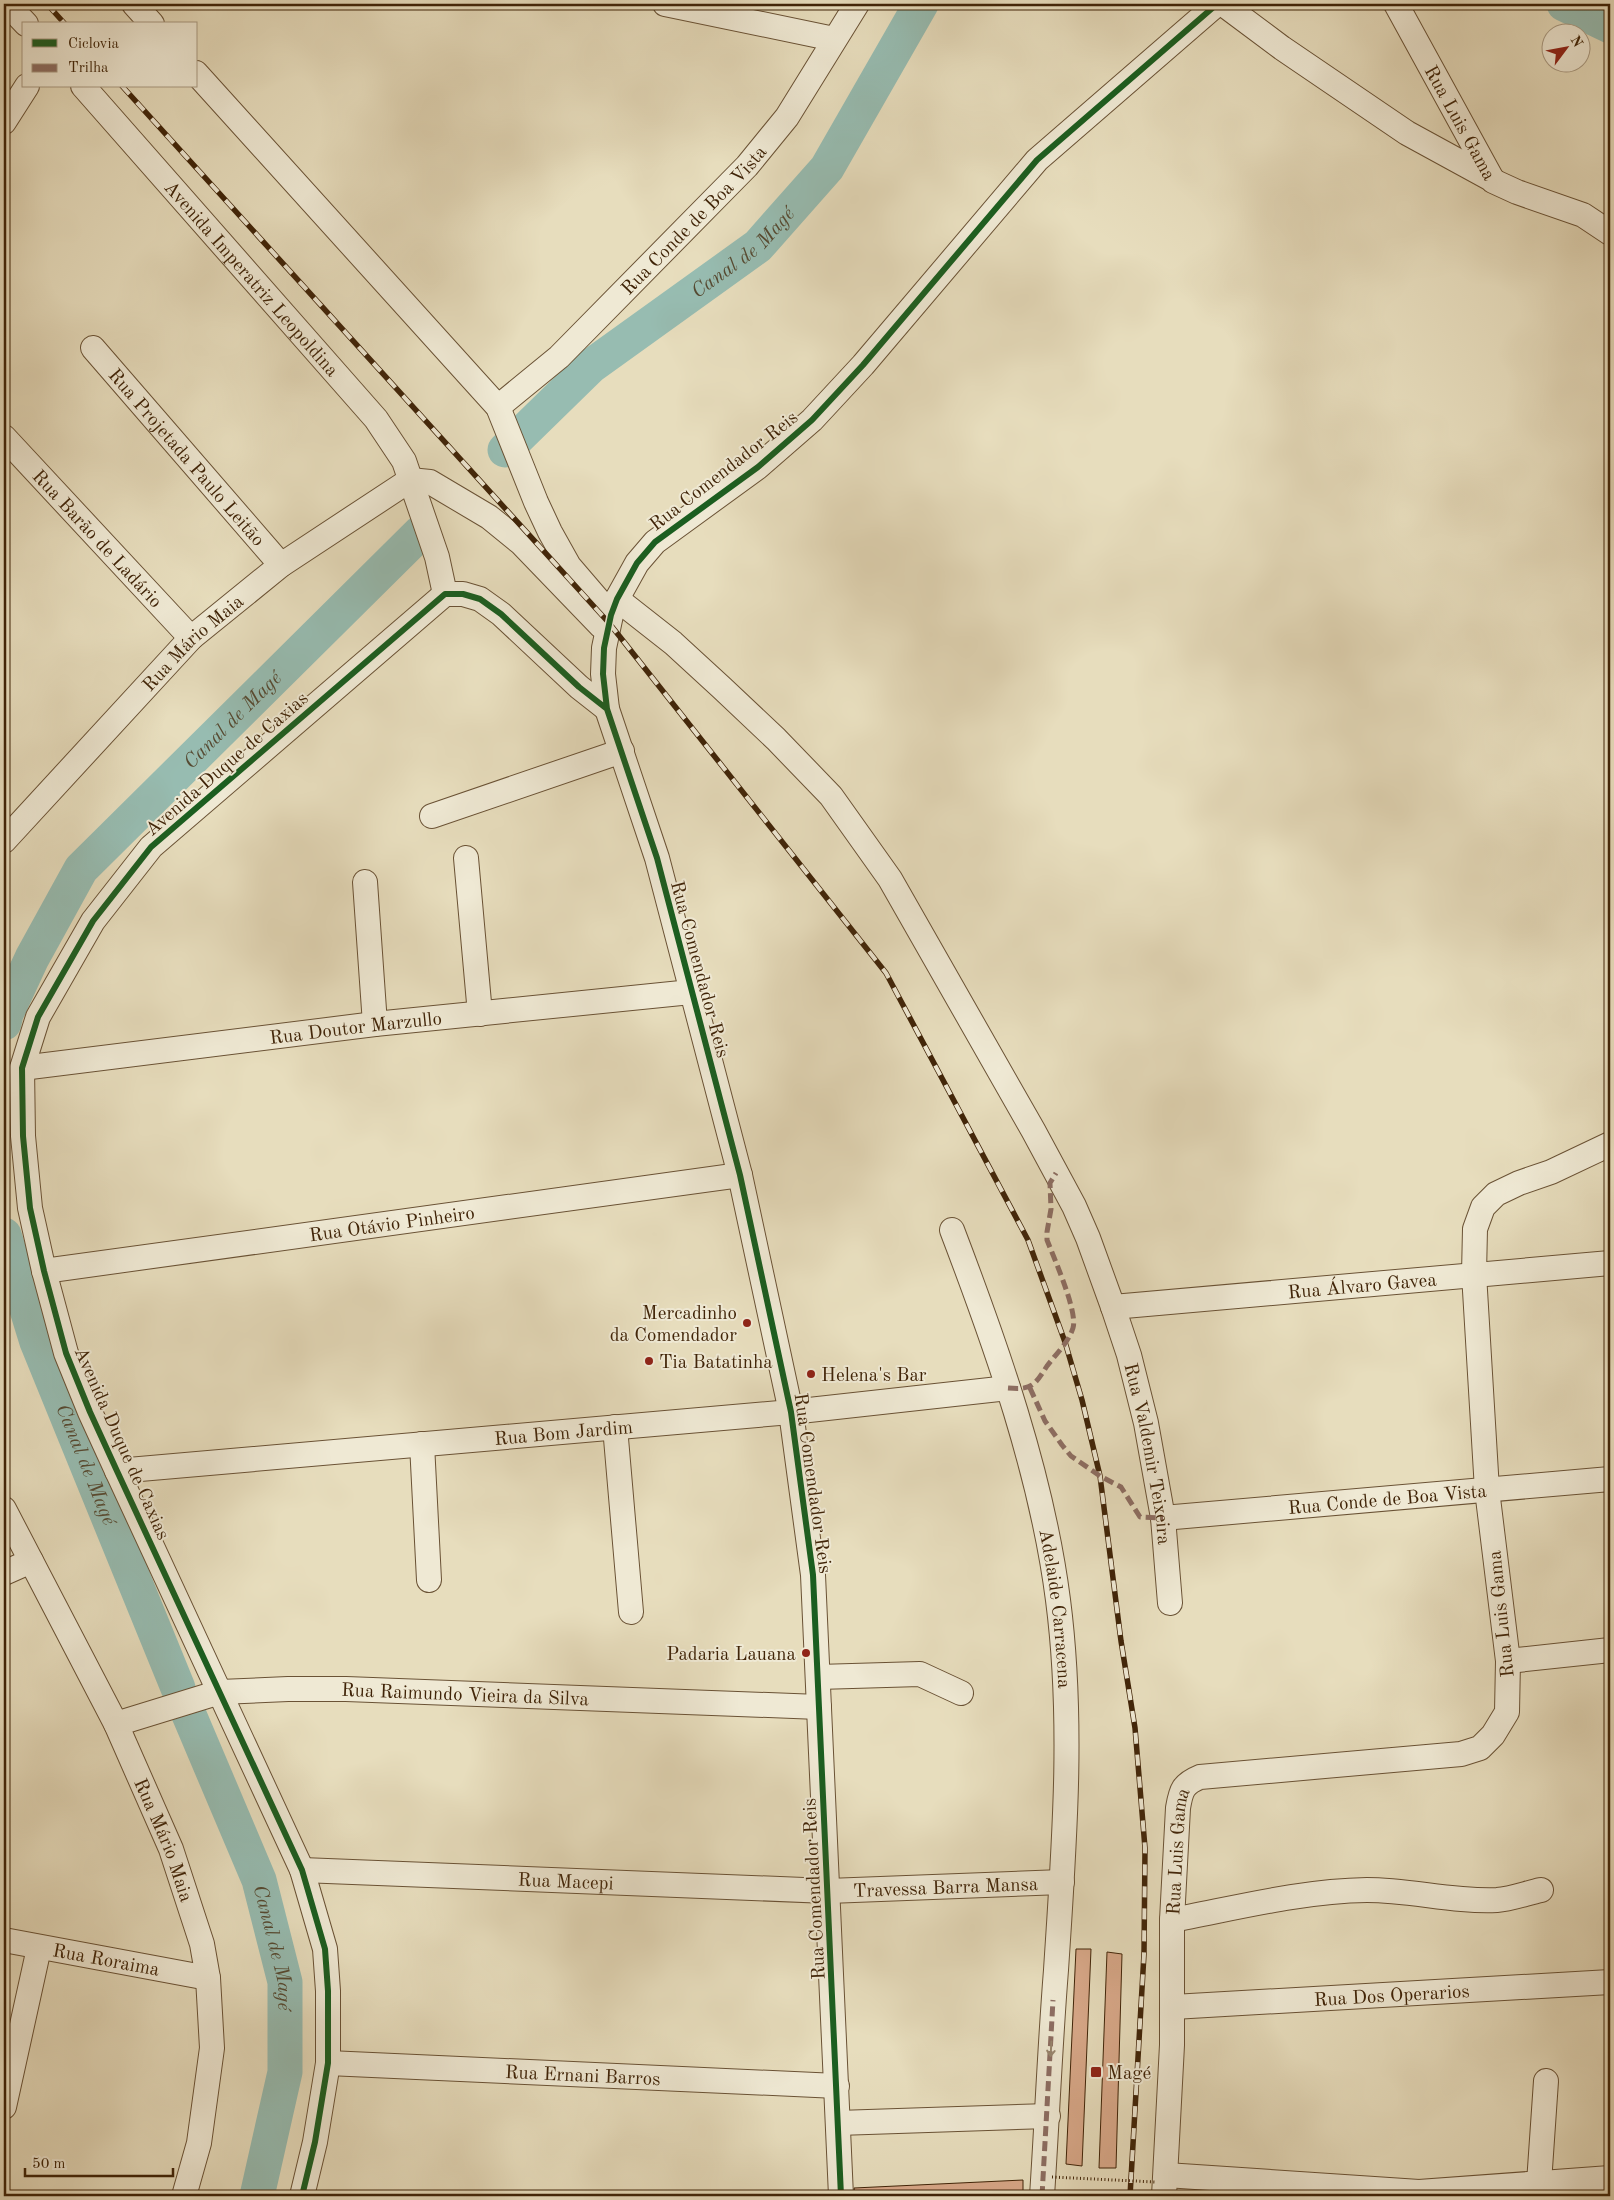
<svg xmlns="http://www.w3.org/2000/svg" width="1614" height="2200" viewBox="0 0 1614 2200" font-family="'Old Standard TT',serif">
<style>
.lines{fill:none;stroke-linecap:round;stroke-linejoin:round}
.river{stroke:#97bcb1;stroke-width:35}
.building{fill:#d8a889;stroke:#402408}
.minor-casing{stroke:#6a5235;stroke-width:26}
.minor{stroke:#efe9d4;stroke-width:24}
.rail-casing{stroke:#402408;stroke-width:5.5}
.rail{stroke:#efe9d4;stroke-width:4;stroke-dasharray:11;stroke-linecap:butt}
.path-bridge{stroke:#402408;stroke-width:3;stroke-dasharray:1 2.5;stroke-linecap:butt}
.quiet{stroke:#8d6e63;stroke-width:5;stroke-dasharray:10 5;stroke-linecap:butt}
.cycleway-casing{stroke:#efe9d4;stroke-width:9}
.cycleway{stroke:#1b5e20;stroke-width:6}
.oneway{stroke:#98866e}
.poi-dot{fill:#8f2418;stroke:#efe9d4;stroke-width:2}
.labels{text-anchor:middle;stroke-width:4;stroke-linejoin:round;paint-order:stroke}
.street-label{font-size:19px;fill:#402408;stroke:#efe9d4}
.poi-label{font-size:19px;fill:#402408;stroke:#efe9d4;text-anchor:start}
.water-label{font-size:20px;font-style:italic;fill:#564a32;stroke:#efe9d4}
</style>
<rect width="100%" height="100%" fill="#e7ddbd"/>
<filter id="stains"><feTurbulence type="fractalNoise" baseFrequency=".004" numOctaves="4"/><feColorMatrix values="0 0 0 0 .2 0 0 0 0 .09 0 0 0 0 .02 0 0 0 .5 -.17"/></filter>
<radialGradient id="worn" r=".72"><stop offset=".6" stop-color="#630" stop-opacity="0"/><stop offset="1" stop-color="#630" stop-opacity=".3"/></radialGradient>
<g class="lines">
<g class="river">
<path d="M1564 4 1610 26"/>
<path id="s1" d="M505 450 591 366 758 246 827 168 921 4"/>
<path id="s2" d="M4 1023 6 1014 32 958 81 869 420 533"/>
<path id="s3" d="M4 1235 37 1342 178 1688"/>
<path id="s4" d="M187 1710 259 1880 285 1982V2072L257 2196"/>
</g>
</g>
<path class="building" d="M1076 1949H1091L1082 2166 1066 2164Z
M1107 1952 1122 1954 1116 2168H1099Z
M1023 2180V2196H855L854 2188Z"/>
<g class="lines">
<g class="minor-casing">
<g id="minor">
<path d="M7 4 26 24"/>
<path d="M134 4 152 24"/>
<path d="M665 4 834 39"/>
<path d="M1223 4 1282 48 1407 133 1493 180"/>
<path id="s5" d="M1396 4 1493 181 1517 192 1583 215 1610 233"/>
<path d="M196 73 498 407 536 502 550 532 569 566 611 615"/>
<path id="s6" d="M83 86 376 419 404 461 437 557 445 594"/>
<path d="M4 122 27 86"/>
<path id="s7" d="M93 348 281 565"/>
<path id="s8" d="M498 407 559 357 747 166 787 117 857 4"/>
<path id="s9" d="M4 437 191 638"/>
<path d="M410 480 430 482 489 517 521 543 601 626"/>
<path id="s10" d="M617 599 673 643 722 688 776 739 831 796 890 879 1033 1130 1074 1206 1088 1238 1113 1307 1129 1355 1146 1423 1163 1518 1170 1603"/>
<path d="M432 816 622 751"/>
<path id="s11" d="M4 841 191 638 281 565 410 480"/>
<path d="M466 858 480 1014"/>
<path d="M365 882 375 1024"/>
<path id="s12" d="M22 1068 375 1024 691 992"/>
<path id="s13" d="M952 1230C997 1348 1042 1475 1058 1600 1074 1723 1064 1847 1056 1970 1050 2045 1047 2121 1042 2196"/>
<path id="s14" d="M44 1271 740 1175"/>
<path id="s15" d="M1113 1307 1610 1263"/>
<path d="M615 1427 631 1612"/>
<path d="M422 1444 429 1580"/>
<path id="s16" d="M117 1471 791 1412 1008 1388"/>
<path id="s17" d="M4 1509 116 1724 171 1849 202 1944 208 1978 212 2048 199 2143 184 2196"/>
<path id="s18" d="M1163 1518 1610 1479"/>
<path d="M4 1573 31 1561"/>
<path d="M1508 1661 1610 1650"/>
<path d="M818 1677 920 1674 961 1693"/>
<path id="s19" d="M116 1724 220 1692 288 1689H346L819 1707"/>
<path id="s20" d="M302 1870 828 1891 1062 1882"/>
<path d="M1172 1920C1236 1908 1301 1891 1367 1890 1411 1890 1453 1902 1497 1900 1511 1899 1527 1893 1541 1890"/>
<path id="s21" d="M4 1940 208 1978"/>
<path id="s22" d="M1173 2007 1610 1982"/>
<path id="s23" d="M328 2063 837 2086"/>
<path d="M4 2107 39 1948"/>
<path d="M838 2123 1048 2116"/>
<path d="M1166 2175 1419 2192 1610 2178"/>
<path d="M1539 2183 1546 2081"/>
<path d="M302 2196 315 2142 328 2063V1991L325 1949 302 1870 117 1471 90 1412 66 1353 44 1271 30 1208 23 1136 22 1068 38 1017 93 921 151 847 445 594H463L480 599 501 614 579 687 607 709"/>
<path d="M841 2196 813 1575 791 1412 740 1175 657 858 607 709 603 674 604 648 611 615 617 599 637 563 655 542 758 467 812 420 863 365 1037 160 1217 4"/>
<path id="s24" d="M1164 2196 1172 2045V1920L1178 1808C1181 1790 1183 1784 1200 1777L1461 1754 1480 1748 1493 1735 1507 1712 1508 1661 1487 1490 1474 1274 1475 1229 1483 1207 1496 1194 1519 1183 1551 1172 1610 1144"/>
</g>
</g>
<use href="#minor" class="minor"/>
<g class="rail-casing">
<path id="rail" d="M47 4 65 24
M122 86 609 623 886 973 1028 1240 1065 1342 1082 1400 1100 1476 1121 1641 1135 1728 1145 1848 1144 1954 1130 2196"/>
</g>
<use href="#rail" class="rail"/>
<path class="path-bridge" d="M1052 2177 1155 2182"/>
<path class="quiet" d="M1008 1388C1032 1390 1034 1386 1047 1366 1056 1354 1068 1343 1073 1328 1078 1312 1054 1258 1047 1240V1232L1051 1209 1050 1183 1056 1173
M1030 1388 1045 1421 1062 1445 1071 1456 1100 1476 1121 1487 1140 1517 1163 1518
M1042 2196 1053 2000"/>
<g class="cycleway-casing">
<path id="cycleway" d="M302 2196 315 2142 328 2063V1991L325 1949 302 1870 117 1471 90 1412 66 1353 44 1271 30 1208 23 1136 22 1068 38 1017 93 921 151 847 445 594H463L480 599 501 614 579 687 607 709
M841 2196 813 1575 791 1412 740 1175 657 858 607 709 603 674 604 648 611 615 617 599 637 563 655 542 758 467 812 420 863 365 1037 160 1217 4"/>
</g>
<use href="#cycleway" class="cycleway"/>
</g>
<defs><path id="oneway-shaft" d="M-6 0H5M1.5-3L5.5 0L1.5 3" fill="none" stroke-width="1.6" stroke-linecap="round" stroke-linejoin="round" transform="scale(1.25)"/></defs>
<use class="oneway" href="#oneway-shaft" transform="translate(1051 2049) rotate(93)"/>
<g class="poi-dot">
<circle cx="747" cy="1323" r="5"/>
<circle cx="649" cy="1361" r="5"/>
<circle cx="811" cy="1374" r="5"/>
<circle cx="806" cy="1653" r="5"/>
<rect x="1090" y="2066" width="12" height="12" rx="2.5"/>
</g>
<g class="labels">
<g class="street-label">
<text dy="7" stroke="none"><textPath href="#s5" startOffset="135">Rua Luis Gama</textPath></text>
<text dy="7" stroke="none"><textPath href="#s8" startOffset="271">Rua Conde de Boa Vista</textPath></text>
<text dy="7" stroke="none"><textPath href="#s6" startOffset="256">Avenida Imperatriz Leopoldina</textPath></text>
<text dy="7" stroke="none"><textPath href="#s7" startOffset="144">Rua Projetada Paulo Leitão</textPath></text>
<text transform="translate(723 470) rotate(-38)" y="7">Rua Comendador Reis</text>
<text dy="7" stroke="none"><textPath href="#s9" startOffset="138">Rua Barão de Ladário</textPath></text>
<text dy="7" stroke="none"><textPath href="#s11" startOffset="274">Rua Mário Maia</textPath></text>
<text transform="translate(226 763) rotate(-41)" y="7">Avenida Duque de Caxias</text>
<text transform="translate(701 969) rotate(75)" y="7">Rua Comendador Reis</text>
<text dy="7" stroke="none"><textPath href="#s12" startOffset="336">Rua Doutor Marzullo</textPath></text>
<text dy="7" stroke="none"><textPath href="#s14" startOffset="351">Rua Otávio Pinheiro</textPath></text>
<text dy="7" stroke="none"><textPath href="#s15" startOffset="250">Rua Álvaro Gavea</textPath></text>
<text dy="7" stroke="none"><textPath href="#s16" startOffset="448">Rua Bom Jardim</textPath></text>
<text transform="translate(123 1443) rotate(66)" y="7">Avenida Duque de Caxias</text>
<text dy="7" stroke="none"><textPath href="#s10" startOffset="1028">Rua Valdemir Teixeira</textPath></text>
<text transform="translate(814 1483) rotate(82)" y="7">Rua Comendador Reis</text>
<text dy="7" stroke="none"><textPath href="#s18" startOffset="225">Rua Conde de Boa Vista</textPath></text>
<text dy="7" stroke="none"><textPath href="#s13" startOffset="394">Adelaide Carracena</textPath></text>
<text transform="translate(1500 1614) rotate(-96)" y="7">Rua Luis Gama</text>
<text dy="7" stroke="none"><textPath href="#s19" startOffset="354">Rua Raimundo Vieira da Silva</textPath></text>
<text dy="7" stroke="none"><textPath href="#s17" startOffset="368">Rua Mário Maia</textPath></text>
<text dy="7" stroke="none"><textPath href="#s24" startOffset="345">Rua Luis Gama</textPath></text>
<text dy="7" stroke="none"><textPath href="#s20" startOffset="264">Rua Macepi</textPath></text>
<text dy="7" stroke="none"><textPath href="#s20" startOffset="644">Travessa Barra Mansa</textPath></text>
<text transform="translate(813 1889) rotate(-93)" y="7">Rua Comendador Reis</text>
<text dy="7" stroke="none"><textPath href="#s21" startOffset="104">Rua Roraima</textPath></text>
<text dy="7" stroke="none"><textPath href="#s22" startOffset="219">Rua Dos Operarios</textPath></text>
<text dy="7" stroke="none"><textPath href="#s23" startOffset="255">Rua Ernani Barros</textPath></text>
</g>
<g class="poi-label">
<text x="737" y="1319" text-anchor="end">Mercadinho<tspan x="737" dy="22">da Comendador</tspan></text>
<text x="659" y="1368">Tia Batatinha</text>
<text x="821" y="1381">Helena's Bar</text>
<text x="796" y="1660" text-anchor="end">Padaria Lauana</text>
<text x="1107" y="2079">Magé</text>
</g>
<g class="water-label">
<text dy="7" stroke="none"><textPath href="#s1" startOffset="310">Canal de Magé</textPath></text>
<text dy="7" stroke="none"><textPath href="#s2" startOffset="385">Canal de Magé</textPath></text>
<text dy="7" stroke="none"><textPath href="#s3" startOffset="244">Canal de Magé</textPath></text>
<text dy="7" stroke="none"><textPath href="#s4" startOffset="254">Canal de Magé</textPath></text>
</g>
</g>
<rect width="1614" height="2200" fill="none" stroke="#e7ddbd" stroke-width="20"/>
<rect x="5" y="5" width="1604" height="2190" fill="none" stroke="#402408" stroke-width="2.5"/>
<rect x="10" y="10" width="1594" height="2180" fill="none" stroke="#402408"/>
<rect x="22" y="22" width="175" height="65" fill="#efe9d4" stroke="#a99a82"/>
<rect x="32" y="39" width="25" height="8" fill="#1b5e20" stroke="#a99a82"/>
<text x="68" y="48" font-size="15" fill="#402408">Ciclovia</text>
<rect x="32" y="64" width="25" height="8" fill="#8d6e63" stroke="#a99a82"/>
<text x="68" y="72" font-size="15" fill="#402408">Trilha</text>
<g transform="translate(1566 48) rotate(58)"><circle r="24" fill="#efe9d4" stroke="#a99a82"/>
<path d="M0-4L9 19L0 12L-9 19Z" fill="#8f2418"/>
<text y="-8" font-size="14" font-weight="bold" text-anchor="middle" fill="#402408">N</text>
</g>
<path d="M25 2168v8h148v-8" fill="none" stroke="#402408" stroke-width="2.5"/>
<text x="32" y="2168" font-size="15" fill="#402408" stroke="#efe9d4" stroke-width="4" paint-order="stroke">50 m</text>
<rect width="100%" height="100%" filter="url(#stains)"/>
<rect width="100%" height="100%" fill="url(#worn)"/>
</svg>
